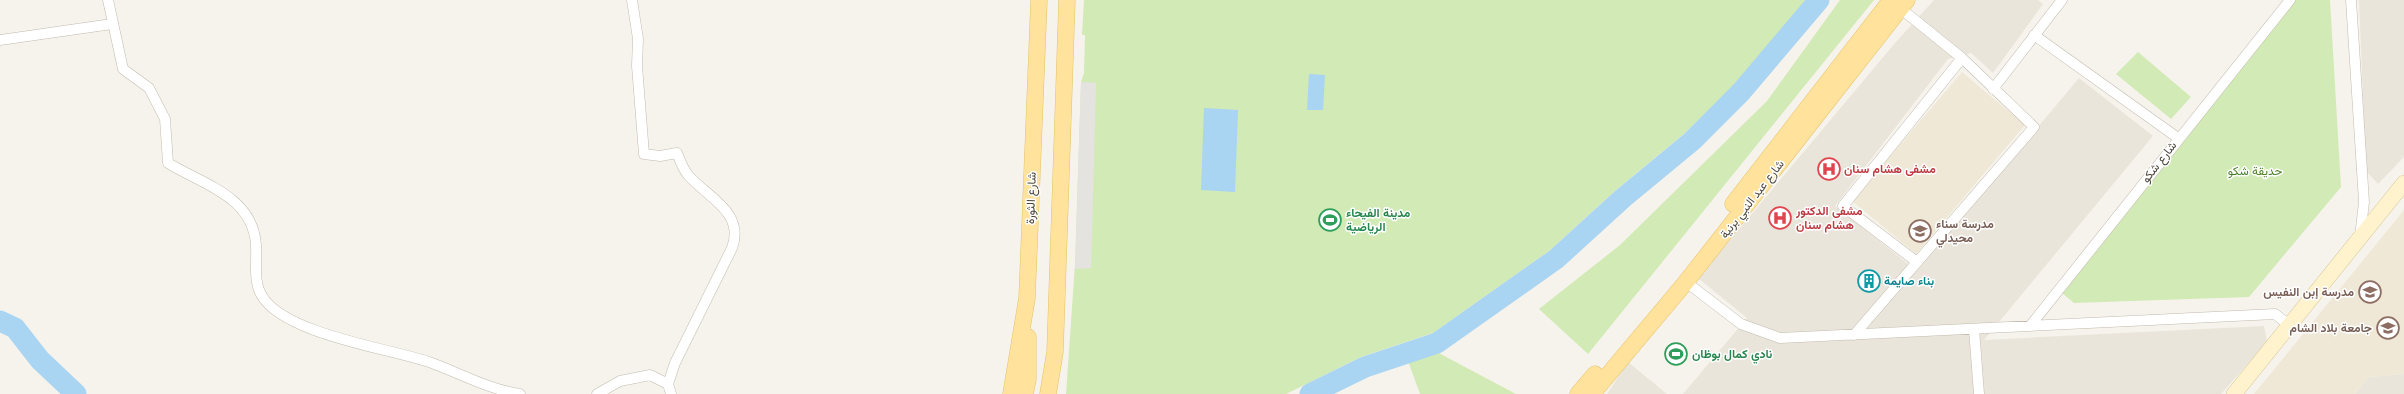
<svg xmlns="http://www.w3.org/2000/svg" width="2404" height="394" viewBox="0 0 2404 394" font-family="Arial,Vazirmatn,sans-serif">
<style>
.residential{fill:#eae5da}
.education{fill:#efe8d6}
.green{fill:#d2eab5}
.parking{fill:#e5e3e0}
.water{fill:#a9d4f2}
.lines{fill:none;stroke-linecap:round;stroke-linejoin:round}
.river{stroke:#a9d4f2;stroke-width:21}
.street-casing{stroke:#c2bbae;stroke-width:11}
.secondary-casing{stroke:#d6c79b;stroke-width:16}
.primary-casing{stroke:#e6c16a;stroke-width:17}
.street{stroke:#fff;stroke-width:10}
.secondary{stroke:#fff3cd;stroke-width:15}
.primary{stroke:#ffe39c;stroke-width:16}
.labels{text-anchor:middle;stroke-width:3;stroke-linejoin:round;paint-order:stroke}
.street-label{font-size:12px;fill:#4b4439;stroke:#fff}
.health-label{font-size:12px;font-weight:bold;fill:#be3a42;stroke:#fff;text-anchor:start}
.park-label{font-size:12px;fill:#4a7f2a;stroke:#fff}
.leisure-label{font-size:12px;font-weight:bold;fill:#27864d;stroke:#fff;text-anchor:start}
.education-label{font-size:12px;font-weight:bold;fill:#785e54;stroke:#fff;text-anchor:end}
.culture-label{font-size:12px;font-weight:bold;fill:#0d838f;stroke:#fff;text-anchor:start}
</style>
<rect width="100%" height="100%" fill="#f6f3ec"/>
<path class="residential" d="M1934 0H2038L2043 4 1993 73 1971 53 1948 59 1835 206 1917 271 2079 78 2153 136 1984 340 2264 326 2267 342 2221 394H1683L1747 318 1698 278 1895 43Z
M2359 0H2404V157L2378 184 2366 171Z
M1628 362 1667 394H1607Z
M2404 374V394H2355L2369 377Z"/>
<path class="education" d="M1962 72 2025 125 1916 254 1852 201Z
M2404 210V374L2369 377 2355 394H2254Z"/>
<path class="green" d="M1084 0H1806L1734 85 1685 133 1616 190 1549 251 1433 333 1361 357 1286 394H1066L1075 264 1081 82 1084 73 1085 35H1082Z
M1840 0H1874L1588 354 1539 309 1620 245 1767 101Z
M2295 0H2330L2341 187 2249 297 2074 303 2062 293Z
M2138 52 2191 97 2171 119 2116 74Z
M1433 350 1516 394H1420L1408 361Z"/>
<path class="parking" d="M1081 82 1096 83 1091 268 1075 269Z"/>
<path class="water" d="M1309 74 1325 75 1323 110H1307Z
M1204 108 1238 110 1235 192 1201 190Z"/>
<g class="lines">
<path class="river" d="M0 321 15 328 40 360 76 394
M1310 394 1365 367 1437 343 1556 259 1623 198 1692 141 1741 92 1819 0"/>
<g class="street-casing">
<path id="street" d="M108 0 123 69 149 88 165 119 168 163C202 184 253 196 256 245 257 261 253 282 262 296 285 334 387 348 429 362 460 373 487 389 520 394
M632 0 638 39 637 66 644 154 660 156 677 153C680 161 683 169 688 175 708 198 745 212 732 248L675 363 668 384 671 394
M2351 0 2364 202 2360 237
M2034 35 2178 138
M0 40 112 24
M1993 89 2062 0
M1917 262 1843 206 1962 58
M1686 282 1741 324 1780 338 2275 314 2289 325
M2030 326 2290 0
M1974 329 1979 394
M1854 335 2034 127 1962 58 1900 8
M597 394 620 381 650 375 668 384"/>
</g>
<g class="secondary-casing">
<path id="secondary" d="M2234 394 2404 183"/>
</g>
<g class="primary-casing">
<path id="primary" d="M1733 204 1891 0
M1011 394 1027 298 1039 0
M1025 394 1028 379V337
M1048 394 1055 352 1067 0
M1578 394 1595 374
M1592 394 1686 282 1907 0"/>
</g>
<use href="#street" class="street"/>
<use href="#secondary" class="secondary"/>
<use href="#primary" class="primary"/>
</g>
<defs>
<g id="hospital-ring" transform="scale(1.15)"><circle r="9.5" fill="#fff" stroke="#e0444e" stroke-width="1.5"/><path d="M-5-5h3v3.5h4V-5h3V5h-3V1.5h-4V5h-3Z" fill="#e0444e"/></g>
<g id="stadium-ring" transform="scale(1.15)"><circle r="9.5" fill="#fff" stroke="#2e9e5b" stroke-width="1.5"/><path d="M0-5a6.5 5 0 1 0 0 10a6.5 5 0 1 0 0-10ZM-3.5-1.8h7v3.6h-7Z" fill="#2e9e5b"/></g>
<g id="school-ring" transform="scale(1.15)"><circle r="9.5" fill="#fff" stroke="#8d6e63" stroke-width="1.5"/><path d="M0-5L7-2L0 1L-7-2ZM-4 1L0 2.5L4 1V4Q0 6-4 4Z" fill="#8d6e63"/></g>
<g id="building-ring" transform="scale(1.15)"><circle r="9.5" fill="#fff" stroke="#0f9aa8" stroke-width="1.5"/><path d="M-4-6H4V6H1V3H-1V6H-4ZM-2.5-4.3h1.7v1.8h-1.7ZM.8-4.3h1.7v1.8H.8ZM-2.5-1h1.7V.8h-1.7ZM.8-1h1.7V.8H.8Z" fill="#0f9aa8"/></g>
<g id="university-ring" transform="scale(1.15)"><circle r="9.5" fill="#fff" stroke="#8d6e63" stroke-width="1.5"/><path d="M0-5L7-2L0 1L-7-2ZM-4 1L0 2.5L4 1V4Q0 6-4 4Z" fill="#8d6e63"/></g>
</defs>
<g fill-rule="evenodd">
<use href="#hospital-ring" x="1829" y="169"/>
<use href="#hospital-ring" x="1780" y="218"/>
<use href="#stadium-ring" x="1330" y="220"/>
<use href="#school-ring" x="1920" y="231"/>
<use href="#building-ring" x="1869" y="281"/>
<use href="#school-ring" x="2370" y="292"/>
<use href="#university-ring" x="2388" y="328"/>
<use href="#stadium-ring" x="1676" y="354"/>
</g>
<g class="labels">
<g class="street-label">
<text transform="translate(2159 162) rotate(-52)" y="4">شارع شكو</text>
<text transform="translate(1031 198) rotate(-88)" y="4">شارع الثورة</text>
<text transform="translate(1752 199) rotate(-52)" y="4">شارع عبد النبي برنية</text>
</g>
<g class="health-label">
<text x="1844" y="173">مشفى هشام سنان</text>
<text x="1796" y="215">مشفى الدكتور<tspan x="1796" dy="14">هشام سنان</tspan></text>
</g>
<g class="park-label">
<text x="2255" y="175">حديقة شكو</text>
</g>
<g class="leisure-label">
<text x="1346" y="217">مدينة الفيحاء<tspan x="1346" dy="14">الرياضية</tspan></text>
<text x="1692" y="358">نادي كمال بوظان</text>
</g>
<g class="education-label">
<text x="1936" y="228" text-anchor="start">مدرسة سناء<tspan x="1936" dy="14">محيدلي</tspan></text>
<text x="2354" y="296">مدرسة إبن النفيس</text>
<text x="2372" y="332">جامعة بلاد الشام</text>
</g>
<g class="culture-label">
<text x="1884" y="285">بناء صايمة</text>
</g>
</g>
</svg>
